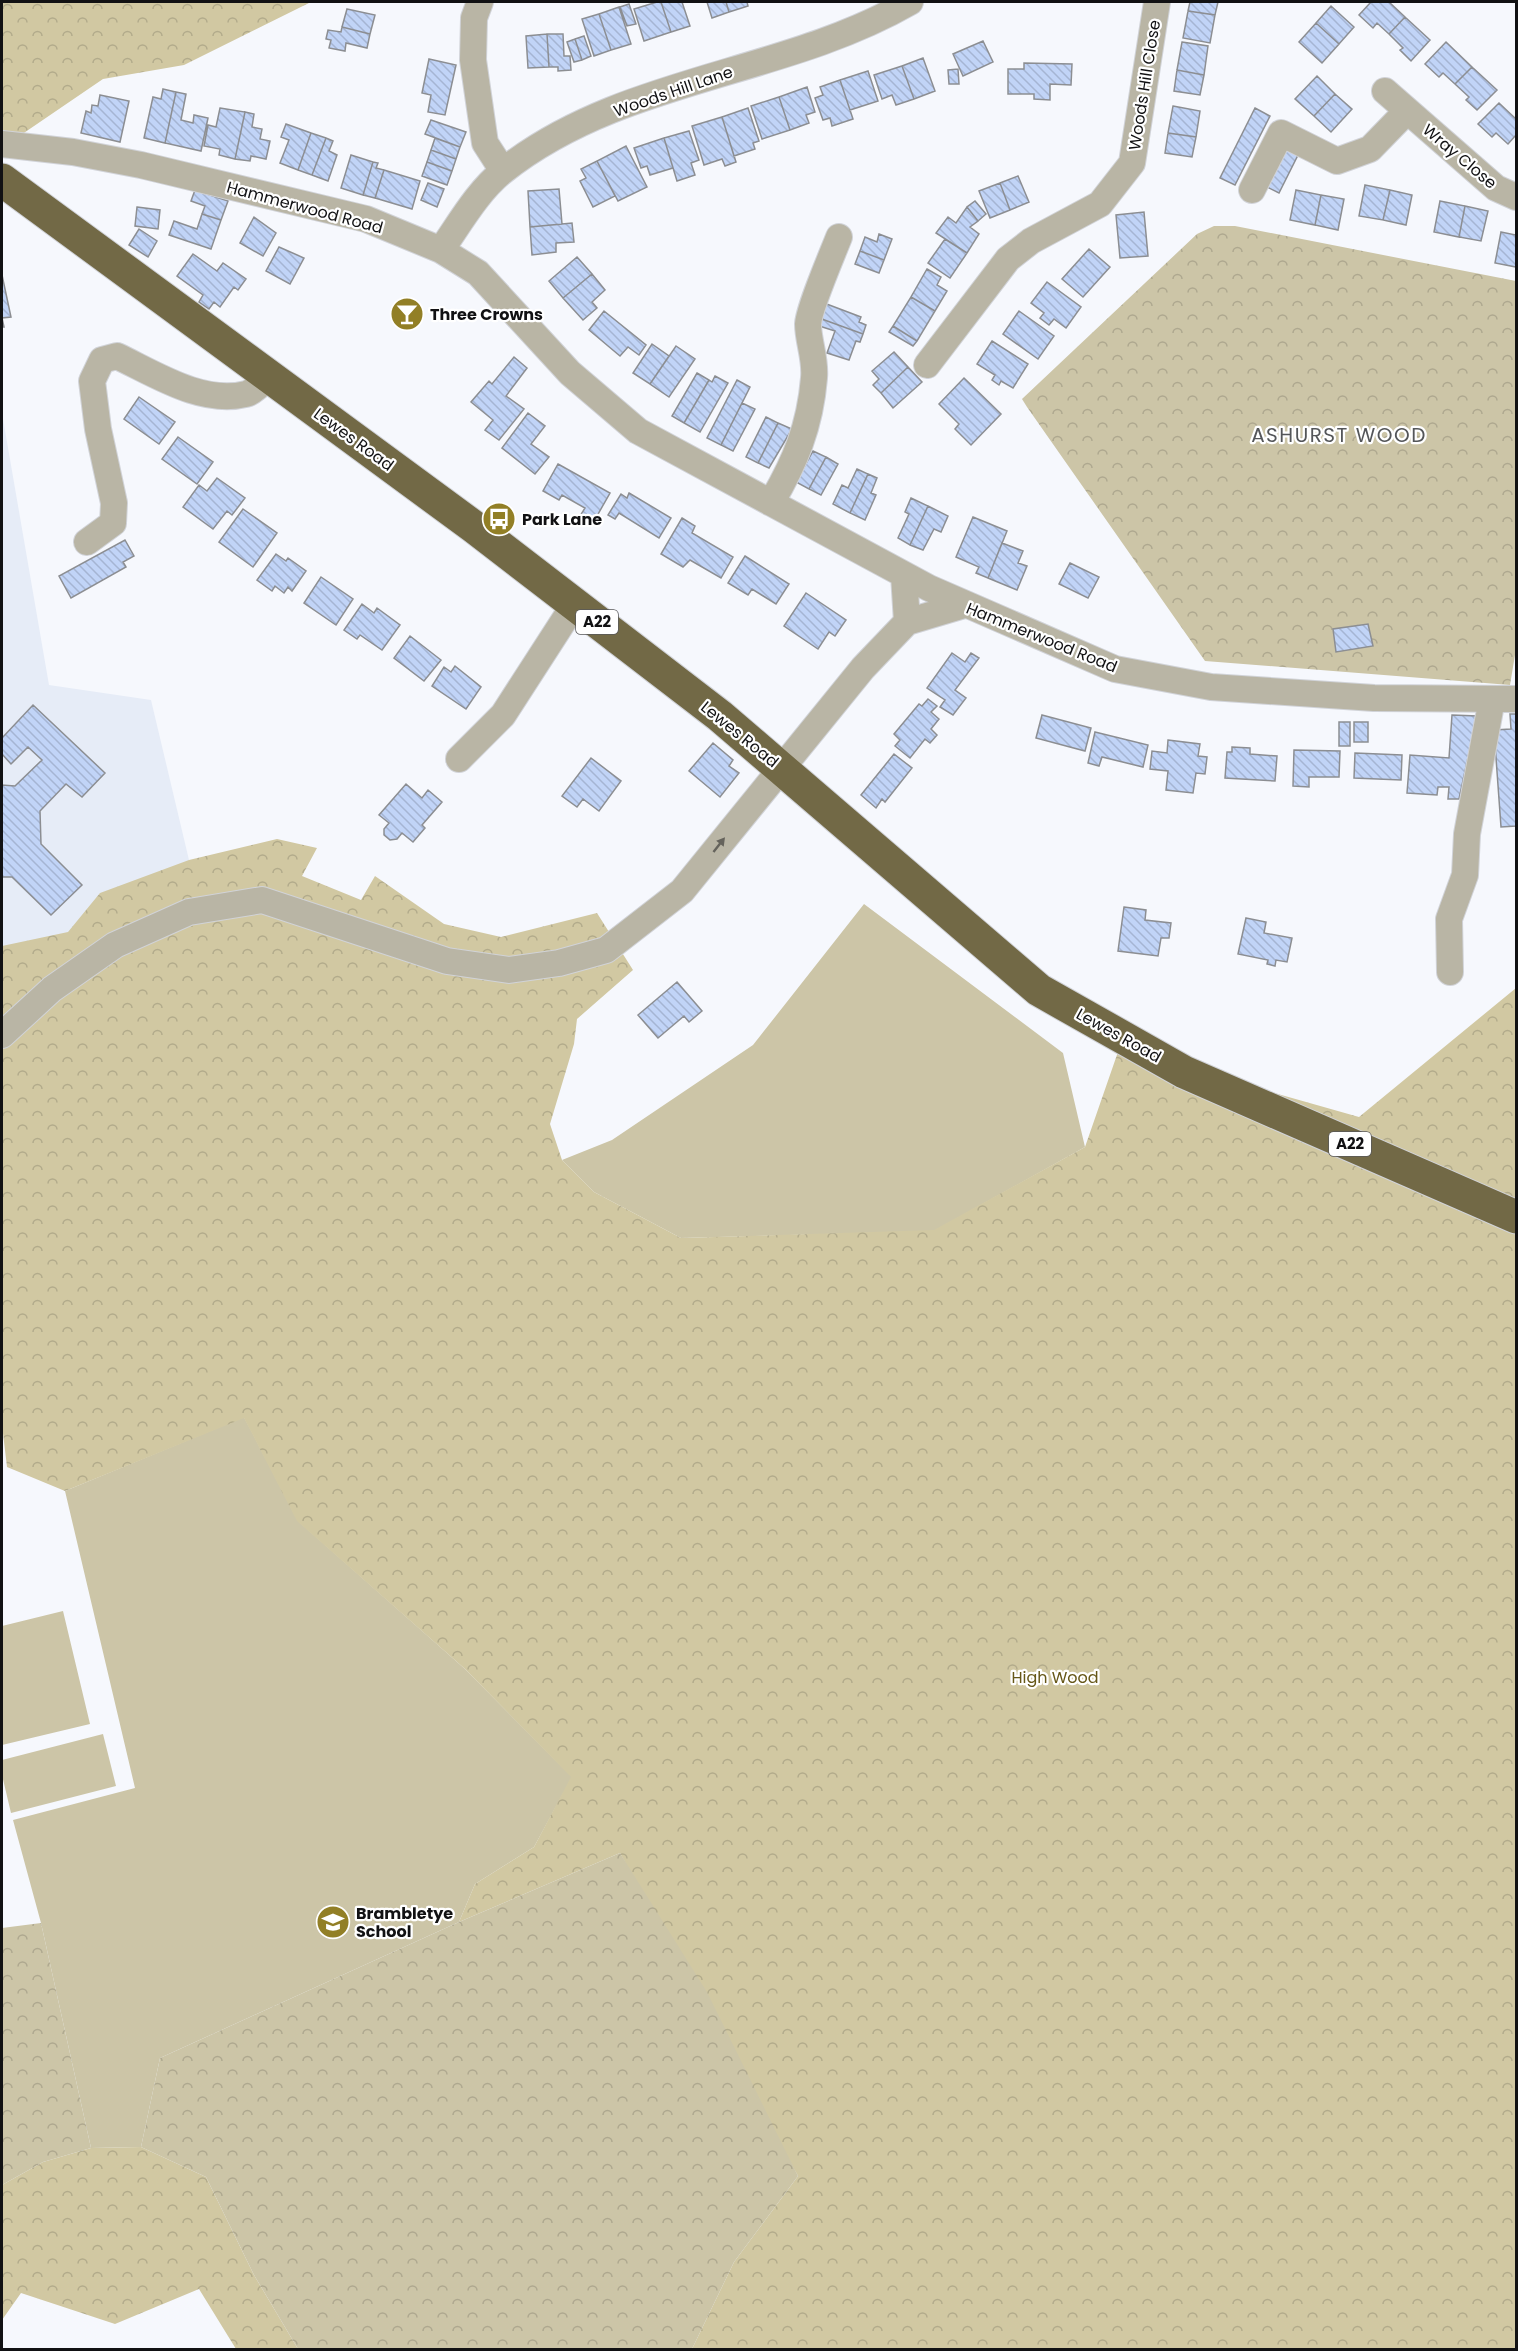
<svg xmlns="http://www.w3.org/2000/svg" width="1518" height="2351" viewBox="0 0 1518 2351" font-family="Poppins,sans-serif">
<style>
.built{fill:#e6ecf7}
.grass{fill:#ccc5a7}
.forest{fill:url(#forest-crowns)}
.park{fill:url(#park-crowns)}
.building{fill:url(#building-back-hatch);stroke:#8c8e92;stroke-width:1.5}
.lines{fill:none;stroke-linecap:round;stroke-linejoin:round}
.minor-casing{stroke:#d1d3d8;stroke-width:28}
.highway-casing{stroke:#d1d3d8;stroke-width:35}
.minor{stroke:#b9b5a5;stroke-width:26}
.highway{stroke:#726946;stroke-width:33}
.oneway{fill:#65635c}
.labels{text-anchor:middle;stroke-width:4.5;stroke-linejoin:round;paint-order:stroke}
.shield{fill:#fff;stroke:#58585a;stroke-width:1.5}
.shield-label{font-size:15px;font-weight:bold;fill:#111113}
.street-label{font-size:16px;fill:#111113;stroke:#fff}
.poi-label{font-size:16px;font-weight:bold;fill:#111113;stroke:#fff;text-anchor:start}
.park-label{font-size:16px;fill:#665718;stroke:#fff}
.quarter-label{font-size:20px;letter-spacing:1.5px;fill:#545659;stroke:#fff}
</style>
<defs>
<pattern id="forest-crowns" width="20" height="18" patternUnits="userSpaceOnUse" patternTransform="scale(1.5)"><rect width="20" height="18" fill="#d1c8a2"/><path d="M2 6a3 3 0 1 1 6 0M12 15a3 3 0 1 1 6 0" fill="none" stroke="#b2ab8b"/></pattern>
<pattern id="park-crowns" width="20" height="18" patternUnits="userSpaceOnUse" patternTransform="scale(1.5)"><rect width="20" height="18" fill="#ccc5a7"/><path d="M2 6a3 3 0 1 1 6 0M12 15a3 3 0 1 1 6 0" fill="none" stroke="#aea88f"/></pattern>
<pattern id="building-back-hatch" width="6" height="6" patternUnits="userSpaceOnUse" patternTransform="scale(1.5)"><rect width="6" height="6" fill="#c1d4f7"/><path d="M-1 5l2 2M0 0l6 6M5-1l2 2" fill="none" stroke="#a5b5d3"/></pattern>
</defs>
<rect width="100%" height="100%" fill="#f6f8fd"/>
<path class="built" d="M2 413 49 685 151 700 189 860 203 902 2 1078Z"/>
<path class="grass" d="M864 904 1063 1053 1085 1147 934 1231 681 1238 594 1192 562 1160 612 1140 753 1045Z
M244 1417 298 1521 465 1669 572 1777 534 1847 475 1884 459 1922 160 2058 141 2147 91 2148 41 1923 13 1820 135 1788 65 1491Z
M63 1611 90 1724 2 1745V1626Z
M103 1734 116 1786 11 1813 2 1775V1760Z"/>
<path class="forest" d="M2 2H311L184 65 103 79 15 139 2 130Z
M277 839 317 848 302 876 361 900 375 876 444 924 501 937 597 913 633 970 577 1019 574 1044 550 1124 562 1160 594 1192 681 1238 934 1230 1085 1147 1119 1049 1359 1117 1516 988V2349H692L734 2262 798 2176 620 1853 459 1922 475 1884 534 1847 571 1777 465 1669 297 1521 244 1418 65 1491 7 1467 2 1425V946L68 932 100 893 189 860Z
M141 2147 206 2177 254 2275 298 2349H236L199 2289 115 2324 21 2293 2 2320V2185L43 2162 91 2148Z"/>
<path class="park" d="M1214 226H1235L1516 281V649L1510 685 1205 661 1027 407 1022 399 1197 234Z
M620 1853 707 1992 798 2176 734 2262 692 2349H298L254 2275 206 2177 141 2147 160 2058 459 1922Z
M41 1923 91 2148 43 2162 2 2185V1928Z"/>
<path class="building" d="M657 2H661L671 32 644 41 634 9Z
M661 2H682L690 26 671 32Z
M707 2H726L729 12 712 18Z
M726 2H747L748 6 729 12Z
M1190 2H1218L1215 15 1188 11Z
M1371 2H1389L1405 17 1389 34 1377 23 1373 28 1359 15Z
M629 4 636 24 627 26 620 7Z
M1331 6 1354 27 1339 44 1316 23Z
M619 7 631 44 611 50 599 14Z
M347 9 375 15 370 34 342 27Z
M1188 11 1215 15 1210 43 1183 38Z
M599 14 611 50 594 56 582 19Z
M1405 17 1430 40 1411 61 1400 50 1403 48 1389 34Z
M1316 23 1339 44 1322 63 1299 42Z
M342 27 370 34 367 48 346 43 345 51 329 48 331 40 326 39 328 30 341 32Z
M547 34 549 67 528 68 526 36Z
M547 34H563L564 56H570L571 70 558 71V67H549Z
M584 36 591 56 582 60 575 39Z
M575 39 582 60 574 62 567 42Z
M983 41 993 62 963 76 953 54Z
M1182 42 1208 46 1204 75 1177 70Z
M1446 42 1472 67 1455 84 1443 73 1439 77 1425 64Z
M923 58 935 91 914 99 902 66Z
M429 59 456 65 445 115 428 112 431 95 422 93Z
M1024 63 1072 64 1071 85 1050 84V100L1034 99V94H1008V69H1024Z
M902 66 914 99 896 105 892 95 882 99 874 75Z
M1472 67 1497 90 1477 110 1466 100 1469 97 1455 84Z
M958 69 959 84H949L948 70Z
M1177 70 1204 75 1200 95 1174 91Z
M868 71 878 101 850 110 840 80Z
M1317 76 1335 94 1314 116 1295 99Z
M840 80 853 119 832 126 830 118 823 120 815 98 823 95 820 87Z
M807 87 815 112 806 115 809 123 790 130 779 97Z
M163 89 176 92 165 143 144 138 153 97 161 99Z
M176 92 186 94 181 120 193 123 194 115 208 118 201 151 165 143Z
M1335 94 1352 109 1331 132 1314 116Z
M100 95 129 101 120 142 81 133 86 111 91 113 92 105 98 106Z
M779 97 790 130 762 139 751 106Z
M1499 103 1516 119V135L1508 144 1496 133 1492 137 1478 124Z
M1173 106 1200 111 1196 137 1168 133Z
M220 108 245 112 235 159 219 155 220 149 204 146 208 125 216 127Z
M748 108 759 141 753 143 755 149 734 156 722 117Z
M1255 108 1270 116 1235 185 1220 178Z
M245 112 254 114 252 127 262 129 260 139 270 141 266 159 251 156 250 161 235 159Z
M722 117 736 162 725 166 722 159 704 165 692 126Z
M431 120 466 132 460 147 425 134Z
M286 124 311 133 298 170 280 163 289 140 281 137Z
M689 131 699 160 691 163 695 175 677 181 664 138Z
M311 133 326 138 312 175 298 170Z
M1168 133 1196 137 1192 157 1165 153Z
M326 138 333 141 329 151 337 155 328 181 312 175Z
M435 138 460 147 456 159 431 150Z
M664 138 673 168 650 175 647 166 641 168 634 148Z
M626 146 647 187 618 201 597 161Z
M1282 147 1298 155 1279 193 1263 185Z
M431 150 456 159 452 171 427 162Z
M351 155 373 162 363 195 341 188Z
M597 161 615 196 593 207 580 181 586 178 581 169Z
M373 162 378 163 376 168 384 170 375 198 363 195Z
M427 162 452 171 447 185 422 176Z
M384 170 420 181 412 209 375 198Z
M1018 176 1029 202 1010 210 1000 183Z
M428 183 444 189 437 207 421 200Z
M1000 183 1010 210 990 218 979 191Z
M1365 185 1390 190 1383 220 1359 216Z
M559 189 562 224 530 227 528 191Z
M195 190 228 201 221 220 202 214 205 206 191 201Z
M1296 190 1321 195 1315 225 1290 220Z
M1390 190 1412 195 1406 225 1383 220Z
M1321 195 1344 199 1338 230 1315 225Z
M975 201 986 214 978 221 967 207Z
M1440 201 1465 206 1459 237 1434 232Z
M1465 206 1488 211 1481 241 1459 237Z
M137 207 160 210 158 229 135 226Z
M967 207 978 221 970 227 979 234 967 253 936 233 948 217 956 223Z
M1144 212 1148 256 1120 258 1116 215Z
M202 214 221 220 211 249 169 235 174 221 197 229Z
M254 217 276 233 263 256 240 243Z
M572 223 574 242 556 243V252L532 255 530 227Z
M139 229 157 241 148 257 129 245Z
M1501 232 1516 235V267L1495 263Z
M879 234 892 239 884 260 860 251 865 237 877 242Z
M945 239 967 253 950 278 928 263Z
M279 247 304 258 290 284 266 271Z
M1089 249 1110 267 1083 297 1062 279Z
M860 251 884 260 879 273 855 264Z
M193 254 217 271 223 263 246 279 238 290 234 287 220 307 214 302 209 309 199 302 203 295 177 276Z
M577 257 592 274 563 298 549 281Z
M927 269 941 277 937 285 947 291 935 311 911 297Z
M592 274 605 290 592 302 597 308 583 320 563 298Z
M2 275 11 317 2 318 4 327H2Z
M1047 282 1081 307 1066 328 1054 319 1049 325 1040 318 1044 313 1031 303Z
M911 297 935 311 917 341 893 326Z
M824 303 861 317 859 322 866 325 863 334 819 318Z
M604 311 646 345 639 355 628 347 620 356 589 330Z
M1019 311 1054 336 1038 359 1003 334Z
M819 318 863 334 860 342 856 341 849 360 827 353 835 331 816 325Z
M893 326 917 341 913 346 889 332Z
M992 341 1028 364 1013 388 1001 381 999 385 992 380 995 375 977 364Z
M652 344 669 356 650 384 633 373Z
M676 346 695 359 669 397 650 384Z
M894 352 908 367 881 393 873 385 879 379 872 371Z
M514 357 527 368 506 396 524 409 499 440 485 430 493 420 471 402 489 381 492 384Z
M908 367 922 382 893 408 881 393Z
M697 373 709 380 684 423 672 416Z
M715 376 728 383 700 432 684 423 709 380 712 382Z
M964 378 1001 414 971 445 955 429 959 424 939 404Z
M737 380 750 387 721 445 707 438Z
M139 397 175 422 159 444 124 419Z
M742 403 755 409 733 451 721 445Z
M528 413 545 426 531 444 549 457 535 474 502 448Z
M766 417 778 423 758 463 746 457Z
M778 423 792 429 769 468 758 463Z
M178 437 213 462 197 484 162 459Z
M813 451 826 457 809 489 796 482Z
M826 457 838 464 821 495 809 489Z
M558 464 610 493 593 523 580 516 585 508 562 495 559 500 543 491Z
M857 469 868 474 850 513 833 504 842 485 848 488Z
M868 474 877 478 871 493 876 495 865 520 850 513Z
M217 478 245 498 232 515 227 511 213 529 183 507 199 485 207 491Z
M629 493 671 518 659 538 619 513 615 519 608 515 621 494 627 498Z
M911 498 928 506 910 545 898 538 909 514 905 512Z
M928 506 948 516 941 532 934 529 923 550 910 545Z
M243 509 277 533 253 567 219 542Z
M973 517 1007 531 988 578 976 573 979 567 956 557Z
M682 518 695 526 692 533 733 557 721 578 690 560 683 567 661 554Z
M125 540 134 556 123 562 126 567 71 598 59 576Z
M1002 543 1023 551 1018 563 1027 566 1017 590 988 578Z
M276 554 286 561 288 558 306 571 292 591 288 587 284 593 275 586 272 591 257 580Z
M745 556 789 584 776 604 752 589 748 595 728 583Z
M1070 563 1099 577 1088 598 1059 584Z
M321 577 353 599 336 625 304 603Z
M806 593 846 620 835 636 829 632 818 649 784 626Z
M362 604 374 613 377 608 400 625 382 650 360 635 357 639 344 630Z
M1368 624 1373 646 1336 652 1333 629Z
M410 636 441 660 424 681 394 658Z
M952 653 965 662 971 653 979 658 955 690 966 698 953 715 940 707 945 700 927 688Z
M455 666 481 687 466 709 432 686 444 667 451 672Z
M928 699 937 706 931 712 939 719 931 729 937 735 930 743 925 739 910 758 895 746 900 740 894 734 919 704 922 706Z
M33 705 105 773 82 797 66 784 40 811 41 844 82 885 51 915 12 877H2V785L15 786 42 760 28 747 11 764 2 754V738Z
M1510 714H1516V826L1501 827 1494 730 1511 729Z
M1042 715 1091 728 1085 751 1036 738Z
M1452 715 1477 716 1459 799H1448L1449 787H1438L1437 795 1407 793 1410 755 1449 758Z
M1339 722H1350V746H1339Z
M1354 722H1368V742H1354Z
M1095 732 1148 745 1143 767 1102 757 1099 766 1088 763Z
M1168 740 1200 744 1198 756 1207 757 1205 774 1196 773 1193 793 1166 790 1168 771 1150 769 1152 751 1167 753Z
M713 743 733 760 729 766 739 773 720 797 689 771Z
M1232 747 1250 748V754L1277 756 1275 781 1225 778 1227 752H1232Z
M1294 750 1340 751 1339 777H1309V787L1293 786Z
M1355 753 1402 755 1401 780 1354 778Z
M894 754 912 768 885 802 882 799 876 808 861 795Z
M591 758 621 781 599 811 583 799 577 807 562 796Z
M406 784 422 798 428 790 442 802 422 825 425 828 413 842 402 833 397 839 390 840 384 835V829L389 823 379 815Z
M1124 907 1146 910 1145 920 1171 923 1169 938H1161L1158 956 1118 951Z
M1246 918 1266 922 1264 933 1292 938 1287 962 1276 960 1275 966 1267 964 1268 960 1238 954Z
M677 982 702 1011 689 1022 684 1016 658 1038 638 1015Z"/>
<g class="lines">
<g class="minor-casing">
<path id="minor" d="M480 2 474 18 473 60 485 143 503 171
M1385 91 1496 188 1516 197
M2 144 73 152 141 165 366 219 441 250 478 273 570 373 638 431 929 588 1115 669 1211 687 1374 698 1516 699
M1252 190 1281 133 1337 161 1370 149 1407 111
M441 250C460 223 477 192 503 171 621 77 782 76 910 2
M927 365 1008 259 1031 241 1100 204 1132 163 1157 2
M771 503C795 462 810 427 814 378 816 359 808 341 808 324 809 308 832 255 839 237
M87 542 113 523 114 503 98 429 92 381 102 360 117 356C155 374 202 405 246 394 254 392 262 382 268 376
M904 575 907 622 964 605
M459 759 503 715 574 605
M1450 972 1449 919 1465 875 1467 834 1492 699
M2 1035 52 989 115 945 189 912 262 900 447 961 509 970 559 963 606 950 682 891 863 668 907 622"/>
</g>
<g class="highway-casing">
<path id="highway" d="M2 180 474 527 720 716 1039 990 1184 1072 1516 1217"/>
</g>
<use href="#minor" class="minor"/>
<use href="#highway" class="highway"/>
</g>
<defs><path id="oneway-solid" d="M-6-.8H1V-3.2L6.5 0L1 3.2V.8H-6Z" transform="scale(1.5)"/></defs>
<use class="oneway" href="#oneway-solid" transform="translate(719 845) rotate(-52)"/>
<defs>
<g id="bar-disc" transform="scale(1.725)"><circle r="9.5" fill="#927f26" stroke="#fff"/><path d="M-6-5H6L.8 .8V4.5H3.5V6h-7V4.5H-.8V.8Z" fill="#fff"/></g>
<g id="bus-disc" transform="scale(1.725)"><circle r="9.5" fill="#927f26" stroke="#fff"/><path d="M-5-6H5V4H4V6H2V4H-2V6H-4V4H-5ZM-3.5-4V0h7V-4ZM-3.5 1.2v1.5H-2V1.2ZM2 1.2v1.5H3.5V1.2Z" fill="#fff"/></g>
<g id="school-disc" transform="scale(1.725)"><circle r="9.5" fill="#927f26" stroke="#fff"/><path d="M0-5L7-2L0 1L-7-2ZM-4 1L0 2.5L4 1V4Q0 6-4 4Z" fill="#fff"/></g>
</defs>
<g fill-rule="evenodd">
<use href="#bar-disc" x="407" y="314"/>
<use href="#bus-disc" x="499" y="519"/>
<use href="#school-disc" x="333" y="1922"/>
</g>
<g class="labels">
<g class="shield">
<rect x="576" y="610" width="42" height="24" rx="4.5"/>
<rect x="1329" y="1132" width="42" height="24" rx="4.5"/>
</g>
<g class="shield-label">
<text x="597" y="627">A22</text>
<text x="1350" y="1149">A22</text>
</g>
<g class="street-label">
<text transform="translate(1144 85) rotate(-81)" y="6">Woods Hill Close</text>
<text transform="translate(673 91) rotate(-19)" y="6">Woods Hill Lane</text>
<text transform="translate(1460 156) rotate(40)" y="6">Wray Close</text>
<text transform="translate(305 207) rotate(15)" y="6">Hammerwood Road</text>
<text transform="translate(354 439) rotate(36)" y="6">Lewes Road</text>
<text transform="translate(1042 637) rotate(22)" y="6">Hammerwood Road</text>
<text transform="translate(740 734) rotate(39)" y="6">Lewes Road</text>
<text transform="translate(1119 1035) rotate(29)" y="6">Lewes Road</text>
</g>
<g class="poi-label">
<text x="430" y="320">Three Crowns</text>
<text x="522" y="525">Park Lane</text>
<text x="356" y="1919">Brambletye<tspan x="356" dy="18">School</tspan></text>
</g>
<g class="park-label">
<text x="1055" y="1683">High Wood</text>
</g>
<g class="quarter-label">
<text x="1339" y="442">ASHURST WOOD</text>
</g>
</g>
<rect width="1518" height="2351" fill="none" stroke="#111113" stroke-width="6"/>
</svg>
